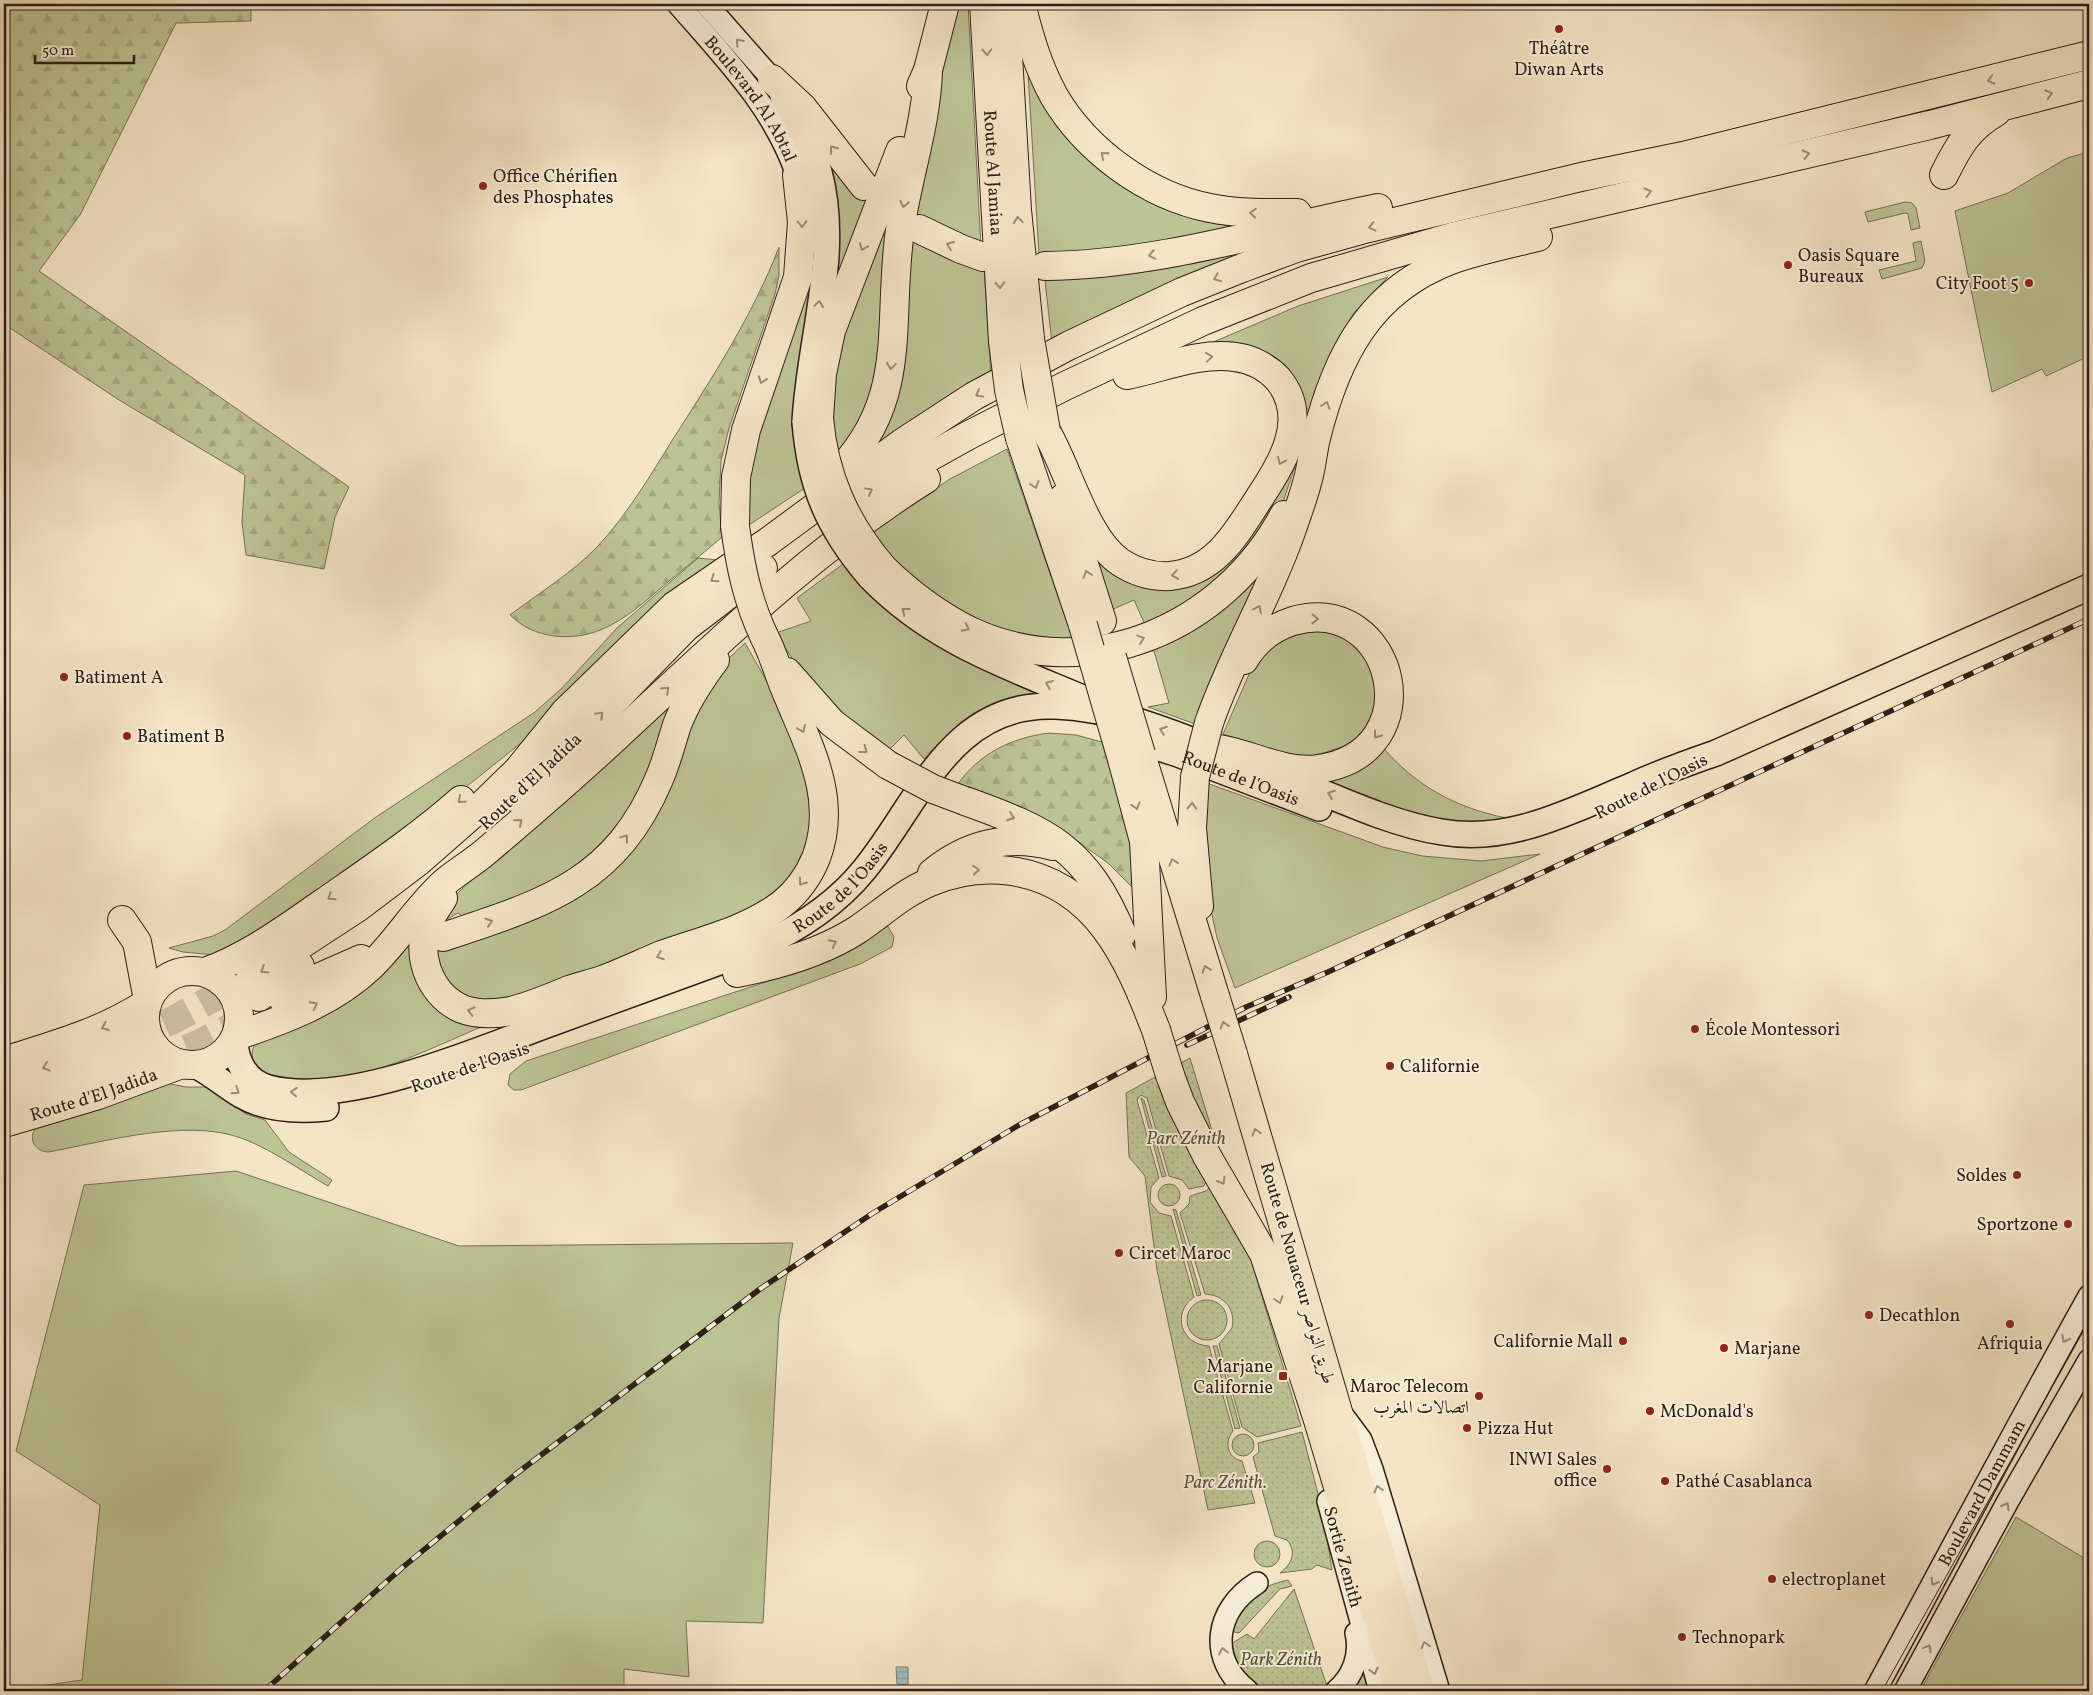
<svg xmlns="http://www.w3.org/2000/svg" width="2093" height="1695" viewBox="0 0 2093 1695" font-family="Vollkorn,Amiri,serif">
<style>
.green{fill:#bdc494;stroke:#747256}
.forest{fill:url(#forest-firs);stroke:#747256}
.park{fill:url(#park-dots);stroke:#747256}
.water{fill:url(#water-rules);stroke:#727e7c}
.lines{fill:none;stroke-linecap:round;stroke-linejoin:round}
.highway-tunnel{stroke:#cdbda2;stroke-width:28;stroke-dasharray:28 14;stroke-linecap:butt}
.secondary-casing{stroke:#2c1f18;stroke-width:24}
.primary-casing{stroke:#2c1f18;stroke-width:28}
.highway-casing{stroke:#2c1f18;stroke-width:30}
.secondary{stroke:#f8eed9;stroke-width:21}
.primary{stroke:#f5e5c5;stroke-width:25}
.highway{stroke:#f5e5c5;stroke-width:28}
.tram{stroke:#2c1f18;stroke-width:1}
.rail-casing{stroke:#2c1f18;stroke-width:5.5}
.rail{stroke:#f8eed9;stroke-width:4;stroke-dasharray:11;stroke-linecap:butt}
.primary-bridge-casing{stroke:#2c1f18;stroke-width:28;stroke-linecap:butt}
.highway-bridge-casing{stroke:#2c1f18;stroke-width:30;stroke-linecap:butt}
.primary-bridge{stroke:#f5e5c5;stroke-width:25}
.highway-bridge{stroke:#f5e5c5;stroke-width:28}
.oneway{stroke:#9c9182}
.oneway2{stroke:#9b8c77}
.poi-dot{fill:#8f2418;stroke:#f8eed9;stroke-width:2}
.labels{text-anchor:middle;stroke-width:4;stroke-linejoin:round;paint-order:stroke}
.poi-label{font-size:18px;fill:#2c1f18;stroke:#f8eed9;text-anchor:start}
.street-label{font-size:18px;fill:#2c1f18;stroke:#f8eed9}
.park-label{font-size:18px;font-style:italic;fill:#58513d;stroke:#f8eed9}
</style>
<defs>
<pattern id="forest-firs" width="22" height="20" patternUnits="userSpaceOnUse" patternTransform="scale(1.25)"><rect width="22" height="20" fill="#bdc494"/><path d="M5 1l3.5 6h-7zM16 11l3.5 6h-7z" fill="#a3a87f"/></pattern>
<pattern id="park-dots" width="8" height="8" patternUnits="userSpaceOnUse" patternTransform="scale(1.25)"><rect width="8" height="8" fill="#bdc494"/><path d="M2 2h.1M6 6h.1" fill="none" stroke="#a3a87f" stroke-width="1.8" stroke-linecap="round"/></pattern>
<pattern id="water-rules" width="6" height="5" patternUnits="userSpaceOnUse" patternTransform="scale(1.25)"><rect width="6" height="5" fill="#a0bdbe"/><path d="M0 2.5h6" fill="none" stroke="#8aa2a3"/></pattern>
</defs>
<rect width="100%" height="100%" fill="#f5e5c5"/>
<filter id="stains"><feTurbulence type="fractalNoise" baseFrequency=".004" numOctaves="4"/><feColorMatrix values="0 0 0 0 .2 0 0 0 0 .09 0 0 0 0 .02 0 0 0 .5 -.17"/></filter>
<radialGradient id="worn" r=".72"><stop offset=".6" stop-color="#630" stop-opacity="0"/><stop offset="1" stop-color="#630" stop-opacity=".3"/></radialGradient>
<path class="green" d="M954 4H968L981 247 927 222 910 210Z
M1028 73C1075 171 1144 217 1252 229L1077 260 1039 255Z
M810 129 870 201 826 320Z
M2089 152V356L2046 376 2042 369 1992 392 1955 211 2008 193 2067 158Z
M892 195 878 392 836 458 827 379Z
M1905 202 1912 203 1916 208 1920 228 1911 230 1908 214 1905 213 1868 222 1865 212Z
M814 229 808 486 746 527 745 478Z
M903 229 984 266 991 378 861 458Z
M1332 229 1052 343 1045 281 1077 277Z
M1921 241 1925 261 1922 268 1882 279 1879 270 1916 261 1913 243Z
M1388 277 1353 314 1336 343 1280 511 1224 585 1145 625 1134 600 1111 610 1094 547 1176 585 1295 443 1252 347 1232 342 1211 343 1298 306Z
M1007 449 1075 646 994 632 914 587 871 533 950 479Z
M1279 535 1195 724 1148 707 1169 703 1154 651 1132 649Z
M698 558 717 560 526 739 461 791 293 912 215 955 183 952 169 948 213 936 225 930 376 817 535 712 562 688 617 628Z
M843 564 862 585 1039 692C992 701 955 722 924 759L904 735 887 752C844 723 802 678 776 633L811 621 797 598Z
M1339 630 1375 670 1376 716 1355 743 1310 757 1278 752 1223 734 1250 672 1256 662 1284 634Z
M745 643 801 741 816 826 793 879 751 912 495 1004 453 997 431 954 434 950 550 907 678 756 716 670Z
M685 685 636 811 558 886 462 916 458 913 437 925 454 897 461 890Z
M1379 743C1416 788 1461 811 1518 820L1469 825 1405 812 1314 776Z
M1204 782 1383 847 1422 856 1481 861 1540 854 1235 988 1217 938 1206 887Z
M887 925 894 937 892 947 860 964 521 1090H514L508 1085 510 1074 526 1061 811 967Z
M411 941C406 1000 443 1004 486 1025 428 1049 366 1083 301 1081 288 1080 275 1077 263 1075 253 1063 248 1057 256 1041Z
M166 1083 186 1087H208L246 1114 265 1120 289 1152 332 1180 328 1186C300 1170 271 1149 241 1138 186 1118 104 1142 48 1152 33 1151 27 1135 38 1126Z
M236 1171 459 1246 793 1243 779 1318 763 1623 686 1621 689 1677 624 1669V1691H7L82 1680 100 1505 16 1451 84 1185Z
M2016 1517 2089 1561V1691H1920Z
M1364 1668 1371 1691H1345Z"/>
<path class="forest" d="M4 4H251V21L176 23 80 215 39 271 349 487 335 517 324 569 246 555 242 522 245 475 119 400 4 324Z
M779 247V276L775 294 729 428 721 461 719 502 722 537C705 552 687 566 669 581 635 610 603 642 554 636 535 633 524 628 510 615 539 593 572 573 597 547 627 515 650 476 673 439 712 378 753 315 779 247Z
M1049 733 1076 735 1102 742 1132 835 1138 893 1108 863 1056 826 957 785C980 753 1011 738 1049 733Z"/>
<path class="park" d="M1190 1058 1227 1180 1205 1183 1204 1186 1189 1189 1182 1180 1169 1176 1147 1098 1141 1095 1137 1100 1159 1178 1151 1187 1150 1202 1159 1213 1171 1216 1194 1297C1171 1313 1181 1345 1209 1346L1233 1431C1224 1442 1227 1458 1242 1461L1255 1503 1208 1510 1157 1270 1145 1176 1129 1157 1126 1093Z
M1141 1098 1144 1100 1166 1176 1162 1177Z
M1158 1195a11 11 0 1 1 22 0a11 11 0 1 1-22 0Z
M1229 1187 1301 1426 1257 1437 1242 1427 1219 1344 1232 1328C1236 1309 1224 1295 1205 1294L1180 1213 1189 1204 1190 1196 1206 1191 1209 1188Z
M1173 1209 1176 1210 1201 1295 1197 1296Z
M1187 1320a20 20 0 1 1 40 0a20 20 0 1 1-40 0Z
M1213 1346H1217L1240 1428 1235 1429Z
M1302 1432 1323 1513 1332 1570 1317 1565 1312 1569 1280 1573C1292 1564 1297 1552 1287 1540L1275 1536 1253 1457 1259 1452 1258 1443Z
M1232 1445a11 11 0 1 1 22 0a11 11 0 1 1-22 0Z
M1254 1554a13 13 0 1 1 26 0a13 13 0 1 1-26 0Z
M1288 1580 1292 1586 1280 1589 1239 1633 1231 1631C1241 1600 1257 1587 1288 1580Z
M1294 1589 1327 1686 1318 1691H1262L1241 1673 1231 1644 1247 1634 1254 1639Z"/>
<path class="water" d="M896 1667H908V1685L897 1684Z"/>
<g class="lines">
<path class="highway-tunnel" d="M126 1041 173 1020 250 978
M148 1065 198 1044 264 1010"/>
<g class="secondary-casing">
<g id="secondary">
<path id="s1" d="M678 4C724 57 774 107 797 175"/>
<path d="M706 4 772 79"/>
<path d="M1344 1417 1361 1440 1372 1469 1439 1691"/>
<path id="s2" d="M1328 1501 1380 1691"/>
<path d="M1248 1691C1207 1659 1215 1609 1257 1583"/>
<path d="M1336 1691C1353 1677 1361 1655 1356 1633"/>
<path id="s3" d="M1875 1691C1946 1559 2016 1427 2089 1296"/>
<path d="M1905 1691 2008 1501 2089 1360"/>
</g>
</g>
<g class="primary-casing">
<g id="primary">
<path d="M783 97C797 121 811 145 819 172 841 254 809 340 805 422"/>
<path d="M870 577C934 643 1010 667 1092 702"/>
<path id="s4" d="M1122 736 1178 754 1319 808"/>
<path d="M1270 771C1322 791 1388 824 1442 832 1509 844 1571 811 1631 786 1659 773 1687 763 1716 753L2089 587"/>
<path id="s5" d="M235 1039C235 1061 246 1082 269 1088 346 1108 475 1051 549 1024 617 999 684 975 752 950 795 931 834 907 864 870 919 803 950 702 1055 706 1113 708 1168 731 1222 752"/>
<path d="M195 1065C212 1074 225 1085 241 1095 267 1110 297 1111 326 1108"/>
</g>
</g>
<g class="highway-casing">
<g id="highway">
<path id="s6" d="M984 4 1003 341"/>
<path d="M1005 4 1017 210 1030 339"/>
<path d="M1021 4C1029 36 1038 67 1054 96 1086 151 1148 196 1210 208 1239 214 1268 213 1297 213"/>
<path d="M772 79 803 108 864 186"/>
<path d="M921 86 928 70 945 4"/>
<path d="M1944 175C1958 147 1968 128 1996 112"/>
<path d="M919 229 961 249 983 257"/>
<path d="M1045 266C1157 265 1268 230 1378 208"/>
<path d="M819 418 822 374 831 331 900 151"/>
<path d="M1046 431C1068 468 1085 538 1120 562 1135 572 1152 577 1170 576 1215 572 1236 534 1258 500 1281 465 1311 419 1278 379 1267 367 1251 359 1235 357 1199 352 1162 368 1127 375"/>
<path d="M1020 438 1083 625"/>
<path d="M830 480C914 402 885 322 901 223 909 173 927 120 928 70"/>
<path d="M1063 498 1102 621"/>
<path d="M836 514 856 498 969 435 1065 386 1203 321 1311 278 1452 237 1930 125 2089 84"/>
<path d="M735 526 736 477 746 430 798 277 802 222 797 175"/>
<path d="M884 569C910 594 938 615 970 631 1091 687 1224 627 1284 515"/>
<path d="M787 672 832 723 888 765"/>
<path d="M1209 723C1232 656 1269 596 1292 529 1298 511 1305 493 1309 475 1312 463 1313 450 1316 438 1336 357 1369 291 1451 260 1479 250 1509 244 1538 237"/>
<path d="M1211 748C1247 751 1281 774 1318 769 1434 753 1395 592 1293 621 1271 628 1255 641 1244 660"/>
<path d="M1141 754 1215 996"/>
<path d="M1122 759 1144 841 1152 997"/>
<path d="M1195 777 1192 828 1199 906"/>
<path d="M514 797 571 745 686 627 763 568"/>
<path d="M965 801C1049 831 1086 848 1122 934"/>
<path d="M932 873C967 844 1008 834 1053 846"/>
<path d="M443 898C439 905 434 911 431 918 413 950 428 994 462 1009 478 1015 495 1014 511 1011 531 1006 550 998 569 990 580 986 591 984 602 980 621 973 640 964 659 956 700 941 747 931 782 904 797 892 809 875 816 858 838 800 810 749 788 696 779 676 774 655 764 636"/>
<path d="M122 920 137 942 148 1000"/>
<path d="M443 937C542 904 615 884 659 779 667 761 671 743 677 725 686 701 700 680 715 660"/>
<circle cx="192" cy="1018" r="47"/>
<path d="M205 972C248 957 285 929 323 903 370 870 418 838 461 800"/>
<path d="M737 973C779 965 821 953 857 930 881 914 903 893 930 882 956 871 984 867 1011 871 1097 884 1128 958 1156 1030"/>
<path d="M250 978 357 908 419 861 475 812 518 770 565 712 674 606 769 541 902 443 974 396 1068 346 1182 292 1242 268 1296 248 1361 230 1581 177 1683 156 2089 55"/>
<path d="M259 997 300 966"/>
<path d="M283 999 320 977 361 959"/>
<path d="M236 1036C284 1020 333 1002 371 966 398 940 417 907 445 882 457 872 472 863 484 853 529 815 573 777 616 737 715 646 811 551 926 479"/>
<path d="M1233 1054 1420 1691"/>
<path d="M4 1061C54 1045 103 1032 147 1003"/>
<path d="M1170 1075 1180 1102 1207 1156 1264 1254 1318 1420 1399 1691"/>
<path d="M4 1081 126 1041"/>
<path d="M4 1103 135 1060"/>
<path id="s7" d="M4 1123 98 1095 182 1064"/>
</g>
</g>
<use href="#secondary" class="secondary"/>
<use href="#primary" class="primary"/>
<use href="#highway" class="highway"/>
<path class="tram" d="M1882 1691 2089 1321"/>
<g class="rail-casing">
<path id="rail" d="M1187 1045 1289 997
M264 1691 403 1567 516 1474 760 1289 873 1213 1019 1125 1246 1007 1328 972 2089 619"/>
</g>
<use href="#rail" class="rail"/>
<g class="primary-bridge-casing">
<path id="primary-bridge" d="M805 422C810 486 828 528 870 577"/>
</g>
<g class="highway-bridge-casing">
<path id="highway-bridge" d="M1030 339 1046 431
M1003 341 1009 390 1020 438
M819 418C824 477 846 525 884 569
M735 526C740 564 747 600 764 636
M1083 625 1122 759
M1112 657 1141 754
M888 765 933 789 965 801
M1195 777 1209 723
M1215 996 1233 1054
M1156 1030 1170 1075"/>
</g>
<use href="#primary-bridge" class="primary-bridge"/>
<use href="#highway-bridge" class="highway-bridge"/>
</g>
<defs><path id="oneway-chevron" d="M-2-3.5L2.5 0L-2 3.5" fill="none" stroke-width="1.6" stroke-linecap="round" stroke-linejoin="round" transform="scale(1.25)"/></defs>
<g class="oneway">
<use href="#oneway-chevron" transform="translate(739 42) rotate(-131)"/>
<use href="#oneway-chevron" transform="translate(2065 1339) rotate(119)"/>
<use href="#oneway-chevron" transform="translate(1378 1489) rotate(-107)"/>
<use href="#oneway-chevron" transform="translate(2006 1506) rotate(-61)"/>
<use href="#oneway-chevron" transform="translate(1934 1582) rotate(120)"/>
<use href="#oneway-chevron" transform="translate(1425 1645) rotate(-107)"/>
<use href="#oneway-chevron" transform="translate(1928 1648) rotate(-61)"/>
<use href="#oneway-chevron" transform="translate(1223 1651) rotate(-101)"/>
<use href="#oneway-chevron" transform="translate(1374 1671) rotate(74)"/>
</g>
<g class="oneway2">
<use href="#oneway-chevron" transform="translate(987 52) rotate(87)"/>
<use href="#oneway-chevron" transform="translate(1991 80) rotate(166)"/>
<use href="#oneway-chevron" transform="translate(2049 94) rotate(-14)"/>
<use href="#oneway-chevron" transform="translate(833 149) rotate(-128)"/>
<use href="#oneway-chevron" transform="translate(1806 154) rotate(-14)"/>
<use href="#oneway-chevron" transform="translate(1104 155) rotate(-140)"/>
<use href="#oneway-chevron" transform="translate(1648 192) rotate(-14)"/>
<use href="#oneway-chevron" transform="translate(904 204) rotate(100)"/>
<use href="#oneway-chevron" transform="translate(1253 213) rotate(-176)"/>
<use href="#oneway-chevron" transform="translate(1018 220) rotate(-95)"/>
<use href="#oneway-chevron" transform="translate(802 224) rotate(89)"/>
<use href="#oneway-chevron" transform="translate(1372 227) rotate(167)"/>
<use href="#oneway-chevron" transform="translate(950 245) rotate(-157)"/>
<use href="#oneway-chevron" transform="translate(863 247) rotate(113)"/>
<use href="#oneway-chevron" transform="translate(1152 255) rotate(169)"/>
<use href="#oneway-chevron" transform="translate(1217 278) rotate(158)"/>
<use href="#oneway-chevron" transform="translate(1000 285) rotate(87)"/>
<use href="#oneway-chevron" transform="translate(819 304) rotate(-82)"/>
<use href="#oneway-chevron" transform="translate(1209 357) rotate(-6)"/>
<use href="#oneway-chevron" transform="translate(891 366) rotate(98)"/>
<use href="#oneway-chevron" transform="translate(762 380) rotate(110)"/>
<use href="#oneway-chevron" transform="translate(979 394) rotate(151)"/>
<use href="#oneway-chevron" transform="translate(1326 405) rotate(-72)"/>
<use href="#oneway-chevron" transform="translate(1281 461) rotate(115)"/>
<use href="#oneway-chevron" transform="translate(1035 485) rotate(72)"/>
<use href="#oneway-chevron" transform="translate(869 491) rotate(-29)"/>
<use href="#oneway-chevron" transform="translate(1087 574) rotate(-108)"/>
<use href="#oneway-chevron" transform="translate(1175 575) rotate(172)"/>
<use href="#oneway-chevron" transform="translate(714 579) rotate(145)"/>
<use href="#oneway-chevron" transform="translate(1258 609) rotate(-64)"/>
<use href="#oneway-chevron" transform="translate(905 611) rotate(-142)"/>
<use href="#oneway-chevron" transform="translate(1315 619) rotate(1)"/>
<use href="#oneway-chevron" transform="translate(966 628) rotate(26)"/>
<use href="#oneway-chevron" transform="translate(1141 639) rotate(-18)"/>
<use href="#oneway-chevron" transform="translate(1049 684) rotate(-157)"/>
<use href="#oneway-chevron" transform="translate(666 690) rotate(-43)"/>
<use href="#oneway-chevron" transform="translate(600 715) rotate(-46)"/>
<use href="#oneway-chevron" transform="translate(802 729) rotate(67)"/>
<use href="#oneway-chevron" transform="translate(1163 730) rotate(-160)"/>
<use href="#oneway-chevron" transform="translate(1377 735) rotate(126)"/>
<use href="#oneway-chevron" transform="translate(864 750) rotate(37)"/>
<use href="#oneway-chevron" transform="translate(1331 794) rotate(-159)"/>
<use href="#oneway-chevron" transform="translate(461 800) rotate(139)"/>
<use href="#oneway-chevron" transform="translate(1136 806) rotate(74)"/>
<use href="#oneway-chevron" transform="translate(1192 806) rotate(-87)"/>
<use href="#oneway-chevron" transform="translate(1011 817) rotate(20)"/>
<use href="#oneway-chevron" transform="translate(519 822) rotate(-41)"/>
<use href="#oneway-chevron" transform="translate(625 838) rotate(-53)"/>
<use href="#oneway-chevron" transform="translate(1173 862) rotate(-107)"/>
<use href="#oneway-chevron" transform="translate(976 870) rotate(-5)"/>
<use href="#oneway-chevron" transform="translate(802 882) rotate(126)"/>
<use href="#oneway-chevron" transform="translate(331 897) rotate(146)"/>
<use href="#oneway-chevron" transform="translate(489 922) rotate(-18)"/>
<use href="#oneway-chevron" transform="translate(833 943) rotate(-28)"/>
<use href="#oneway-chevron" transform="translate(660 956) rotate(160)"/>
<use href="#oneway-chevron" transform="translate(1206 969) rotate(-109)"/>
<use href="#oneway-chevron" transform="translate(264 970) rotate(148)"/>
<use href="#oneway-chevron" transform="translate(314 1005) rotate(-27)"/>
<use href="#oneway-chevron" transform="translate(471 1011) rotate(-166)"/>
<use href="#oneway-chevron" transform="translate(1224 1025) rotate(-107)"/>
<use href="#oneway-chevron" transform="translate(105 1027) rotate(157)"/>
<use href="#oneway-chevron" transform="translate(46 1067) rotate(162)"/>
<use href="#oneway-chevron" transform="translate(236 1091) rotate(35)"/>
<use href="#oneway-chevron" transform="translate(294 1092) rotate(-175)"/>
<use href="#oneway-chevron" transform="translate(1256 1132) rotate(-106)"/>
<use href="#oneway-chevron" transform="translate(1222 1181) rotate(60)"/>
<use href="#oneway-chevron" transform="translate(1279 1300) rotate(72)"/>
</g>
<g class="poi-dot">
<circle cx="1559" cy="29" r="5"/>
<circle cx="483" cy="186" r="5"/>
<circle cx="1788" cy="265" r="5"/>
<circle cx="2029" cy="283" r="5"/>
<circle cx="64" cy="677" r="5"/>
<circle cx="127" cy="736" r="5"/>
<circle cx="1695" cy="1029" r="5"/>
<circle cx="1390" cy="1066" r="5"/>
<circle cx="2017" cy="1175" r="5"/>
<circle cx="2068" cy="1224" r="5"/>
<circle cx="1119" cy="1253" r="5"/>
<circle cx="1869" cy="1315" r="5"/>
<circle cx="2010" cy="1324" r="5"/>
<circle cx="1623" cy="1341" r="5"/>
<circle cx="1724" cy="1348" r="5"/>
<rect x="1278" y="1371" width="10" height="10" rx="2.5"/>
<circle cx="1479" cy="1396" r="5"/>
<circle cx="1650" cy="1411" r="5"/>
<circle cx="1467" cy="1428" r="5"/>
<circle cx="1607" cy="1469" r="5"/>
<circle cx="1665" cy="1481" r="5"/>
<circle cx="1772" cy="1579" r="5"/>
<circle cx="1682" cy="1637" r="5"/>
</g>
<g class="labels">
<g class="poi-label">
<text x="1559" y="54" text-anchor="middle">Théâtre<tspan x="1559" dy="21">Diwan Arts</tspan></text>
<text x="493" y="182">Office Chérifien<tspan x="493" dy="21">des Phosphates</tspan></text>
<text x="1798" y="261">Oasis Square<tspan x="1798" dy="21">Bureaux</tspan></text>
<text x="2019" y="289" text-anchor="end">City Foot 5</text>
<text x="74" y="683">Batiment A</text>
<text x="137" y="742">Batiment B</text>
<text x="1705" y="1035">École Montessori</text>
<text x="1400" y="1072">Californie</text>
<text x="2007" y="1181" text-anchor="end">Soldes</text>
<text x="2058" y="1230" text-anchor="end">Sportzone</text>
<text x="1129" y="1259">Circet Maroc</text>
<text x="1879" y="1321">Decathlon</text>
<text x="1613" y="1347" text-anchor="end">Californie Mall</text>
<text x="2010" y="1349" text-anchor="middle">Afriquia</text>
<text x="1734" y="1354">Marjane</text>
<text x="1273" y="1372" text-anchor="end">Marjane<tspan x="1273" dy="21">Californie</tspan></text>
<text x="1469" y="1392" text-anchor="end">Maroc Telecom<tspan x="1469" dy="21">اتصالات المغرب</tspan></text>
<text x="1660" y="1417">McDonald's</text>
<text x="1477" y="1434">Pizza Hut</text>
<text x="1597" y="1465" text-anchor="end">INWI Sales<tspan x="1597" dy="21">office</tspan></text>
<text x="1675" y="1487">Pathé Casablanca</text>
<text x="1782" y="1585">electroplanet</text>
<text x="1692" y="1643">Technopark</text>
</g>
<g class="street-label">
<text dy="6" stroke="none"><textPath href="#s1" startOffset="120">Boulevard Al Abtal</textPath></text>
<text dy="6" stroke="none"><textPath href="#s6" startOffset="169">Route Al Jamiaa</textPath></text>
<text dy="6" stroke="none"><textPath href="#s4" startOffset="126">Route de l'Oasis</textPath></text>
<text transform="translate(530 781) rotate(-43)" y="6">Route d'El Jadida</text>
<text transform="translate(1651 786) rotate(-27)" y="6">Route de l'Oasis</text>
<text dy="6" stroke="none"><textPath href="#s5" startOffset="681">Route de l'Oasis</textPath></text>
<text transform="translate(470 1067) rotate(-19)" y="6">Route de l'Oasis</text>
<text dy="6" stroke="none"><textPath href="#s7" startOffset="94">Route d'El Jadida</textPath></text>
<text transform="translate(1298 1273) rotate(74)" y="6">Route de Nouaceur طريق النواصر</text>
<text dy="6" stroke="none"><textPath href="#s3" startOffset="225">Boulevard Dammam</textPath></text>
<text dy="6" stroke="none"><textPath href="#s2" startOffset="58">Sortie Zenith</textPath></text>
</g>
<g class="park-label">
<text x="1186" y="1144">Parc Zénith</text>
<text x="1225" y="1488">Parc Zénith.</text>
<text x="1281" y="1665">Park Zénith</text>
</g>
</g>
<rect width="2093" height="1695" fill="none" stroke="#f5e5c5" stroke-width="20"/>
<rect x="5" y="5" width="2083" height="1685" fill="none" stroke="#2c1f18" stroke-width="2.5"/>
<rect x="10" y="10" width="2073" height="1675" fill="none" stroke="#2c1f18"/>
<path d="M35 55v8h99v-8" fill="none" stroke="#2c1f18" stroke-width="2.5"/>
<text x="42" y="55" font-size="15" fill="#2c1f18" stroke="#f8eed9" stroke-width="4" paint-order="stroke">50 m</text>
<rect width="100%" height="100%" filter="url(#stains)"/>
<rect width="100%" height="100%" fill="url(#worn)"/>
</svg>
